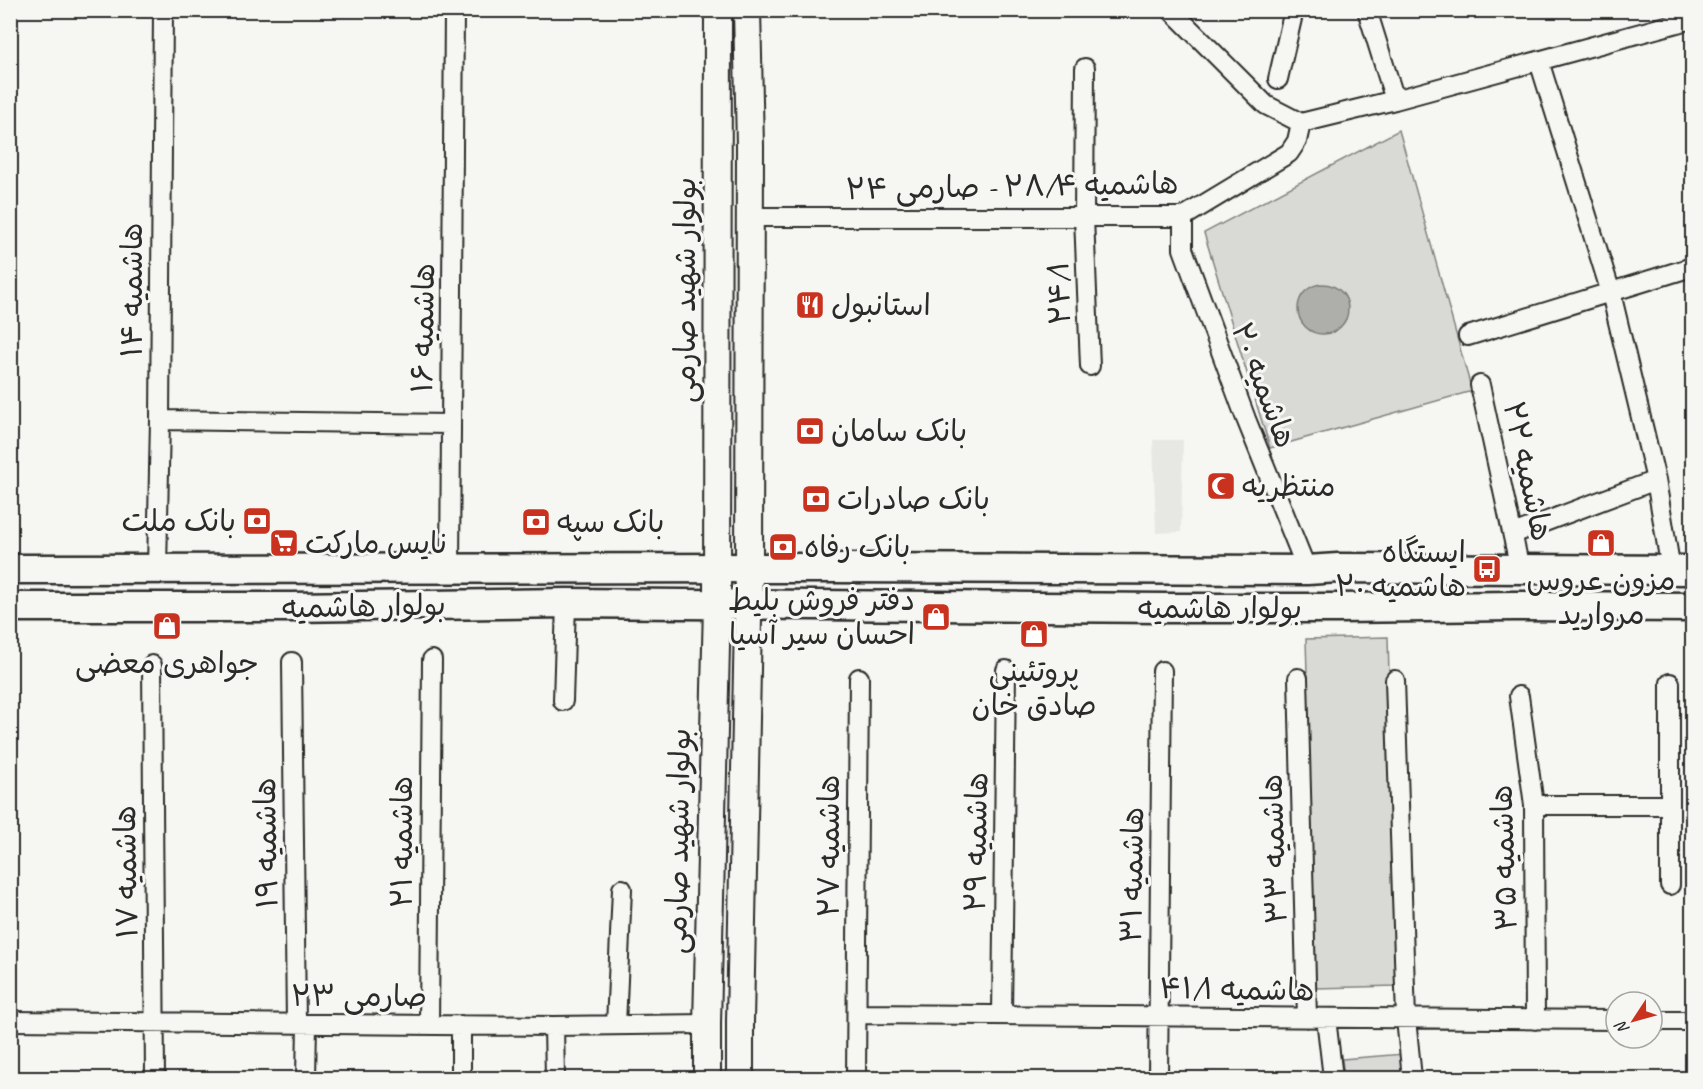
<svg xmlns="http://www.w3.org/2000/svg" width="1703" height="1089" viewBox="0 0 1703 1089" font-family="Caveat,'Playpen Sans Arabic',sans-serif">
<style>
.built{fill:#e7e7e3}
.green{fill:#d9d9d5;stroke:#828280;stroke-width:1.5}
.water{fill:#aeaeab;stroke:#7a7a78;stroke-width:1.5}
.lines{fill:none;stroke-linecap:round;stroke-linejoin:round}
.street-casing{stroke:#2b2b2b;stroke-width:22}
.secondary-casing{stroke:#2b2b2b;stroke-width:30}
.primary-casing{stroke:#2b2b2b;stroke-width:33}
.street{stroke:#f6f6f2;stroke-width:18}
.secondary{stroke:#f6f6f2;stroke-width:26}
.primary{stroke:#f6f6f2;stroke-width:28}
.labels{text-anchor:middle;stroke-width:6;stroke-linejoin:round;paint-order:stroke}
.street-label{font-size:30px;fill:#2b2b2b;stroke:#f6f6f2}
.poi-label{font-size:30px;fill:#2b2b2b;stroke:#f6f6f2;text-anchor:start}
</style>
<rect width="100%" height="100%" fill="#f6f6f2"/>
<filter id="ink" filterUnits="userSpaceOnUse"><feTurbulence type="fractalNoise" baseFrequency=".0167" numOctaves="2"/><feDisplacementMap in="SourceGraphic" scale="12" xChannelSelector="R" yChannelSelector="G"/><feConvolveMatrix kernelMatrix="1 2 1 2 8 2 1 2 1" color-interpolation-filters="sRGB"/></filter>
<g filter="url(#ink)">
<path class="built" d="M1153 440H1183L1181 532 1156 533Z"/>
<path class="green" d="M1399 130 1472 391 1270 448 1204 233Z
M1388 637 1397 986 1316 988 1306 639Z
M1404 1054 1406 1078H1344L1342 1059Z"/>
<path class="water" d="M1298 309a25 25 0 1 1 50 0a25 25 0 1 1-50 0Z"/>
<g class="lines">
<g class="street-casing">
<path id="street" d="M1171 10 1266 105 1301 123
M1367 10 1395 100
M1539 61 1611 293 1656 480 1671 570
M1085 68 1084 217 1090 366
M1278 79 1294 10
M750 217H1183L1289 153 1297 141 1301 123 1395 100 1692 19
M1183 217V249L1246 419 1307 570
M1468 336 1692 267
M1480 385 1520 569
M160 420 450 424
M1513 534 1656 480
M157 569 160 420 163 10
M450 569 454 10
M292 662 296 1024
M152 665 155 1078
M1298 678 1307 1018
M1395 680 1406 1019 1412 1078
M1670 683V885
M1519 696 1534 805 1535 1020
M563 701 566 603
M1534 805H1670
M857 1014 1616 1020
M1002 1015 1006 670
M1326 1018 1333 1078
M10 1021 554 1026 707 1024
M1652 1021H1692
M429 1025 432 660
M461 1025V1078
M616 1025 622 889
M554 1026 555 1078
M306 1078 307 1024
M856 1078 859 678
M1158 1078 1162 671"/>
</g>
<g class="secondary-casing">
<path id="secondary" d="M707 1078V1024L717 605 718 10
M740 1078V1021L749 569 750 146 747 10"/>
</g>
<g class="primary-casing">
<path id="primary" d="M10 569 833 568 1307 570 1338 568 1692 570
M10 607H292L566 603 1164 608H1337L1514 606 1692 607"/>
</g>
<use href="#street" class="street"/>
<use href="#secondary" class="secondary"/>
<use href="#primary" class="primary"/>
</g>
</g>
<defs>
<g id="restaurant-square" transform="scale(1.5)"><rect x="-9" y="-9" width="18" height="18" rx="4" fill="#c8321e" stroke="#f6f6f2"/><path d="M-5-6h1v4h1v-4h1v4h1v-4h1v5L-1.5 .5V6h-2V.5L-5-1ZM5-6V6H3V1.5H1.5Q1.5-4 5-6Z" fill="#fff"/></g>
<g id="bank-square" transform="scale(1.5)"><rect x="-9" y="-9" width="18" height="18" rx="4" fill="#c8321e" stroke="#f6f6f2"/><path d="M-6-4H6V4H-6ZM0-2.3a2.3 2.3 0 1 0 0 4.6a2.3 2.3 0 1 0 0-4.6Z" fill="#fff"/></g>
<g id="mosque-square" transform="scale(1.5)"><rect x="-9" y="-9" width="18" height="18" rx="4" fill="#c8321e" stroke="#f6f6f2"/><path d="M3.5-4.9A6 6 0 1 0 3.5 4.9A5 5 0 1 1 3.5-4.9Z" fill="#fff"/></g>
<g id="supermarket-square" transform="scale(1.5)"><rect x="-9" y="-9" width="18" height="18" rx="4" fill="#c8321e" stroke="#f6f6f2"/><path d="M-6-5.5h2.5l.6 2H6L4.5 2H-2.5L-4.4-4H-6ZM-1.5 3.2a1.3 1.3 0 1 0 .1 0ZM3 3.2a1.3 1.3 0 1 0 .1 0Z" fill="#fff"/></g>
<g id="shop-square" transform="scale(1.5)"><rect x="-9" y="-9" width="18" height="18" rx="4" fill="#c8321e" stroke="#f6f6f2"/><path d="M-5-2.5h2.3a2.7 3.5 0 0 1 5.4 0H5L5.5 6h-11ZM-1.5-2.5h3a1.5 2.3 0 0 0-3 0Z" fill="#fff"/></g>
<g id="bus-square" transform="scale(1.5)"><rect x="-9" y="-9" width="18" height="18" rx="4" fill="#c8321e" stroke="#f6f6f2"/><path d="M-5-6H5V4H4V6H2V4H-2V6H-4V4H-5ZM-3.5-4V0h7V-4ZM-3.5 1.2v1.5H-2V1.2ZM2 1.2v1.5H3.5V1.2Z" fill="#fff"/></g>
</defs>
<g fill-rule="evenodd">
<use href="#restaurant-square" x="810" y="305"/>
<use href="#bank-square" x="810" y="431"/>
<use href="#mosque-square" x="1221" y="486"/>
<use href="#bank-square" x="816" y="499"/>
<use href="#bank-square" x="257" y="521"/>
<use href="#bank-square" x="536" y="522"/>
<use href="#supermarket-square" x="284" y="543"/>
<use href="#shop-square" x="1601" y="543"/>
<use href="#bank-square" x="783" y="547"/>
<use href="#bus-square" x="1487" y="569"/>
<use href="#shop-square" x="936" y="617"/>
<use href="#shop-square" x="167" y="626"/>
<use href="#shop-square" x="1034" y="634"/>
</g>
<g class="labels">
<g class="street-label">
<text transform="translate(1012 186) rotate(-1)" y="10">هاشمیه ۲۸/۴ - صارمی ۲۴</text>
<text transform="translate(132 290) rotate(-90)" y="10">هاشمیه ۱۴</text>
<text transform="translate(685 290) rotate(-90)" y="10">بولوار شهید صارمی</text>
<text transform="translate(1059 293) rotate(-92)" y="10">۲۴/۱</text>
<text transform="translate(423 328) rotate(-89)" y="10">هاشمیه ۱۶</text>
<text transform="translate(1264 385) rotate(69)" y="10">هاشمیه ۲۰</text>
<text transform="translate(1528 471) rotate(78)" y="10">هاشمیه ۲۲</text>
<text transform="translate(364 606) rotate(-1)" y="10">بولوار هاشمیه</text>
<text x="1220" y="618">بولوار هاشمیه</text>
<text transform="translate(678 841) rotate(-89)" y="10">بولوار شهید صارمی</text>
<text transform="translate(402 842) rotate(-90)" y="10">هاشمیه ۲۱</text>
<text transform="translate(976 842) rotate(-89)" y="10">هاشمیه ۲۹</text>
<text transform="translate(266 843) rotate(-91)" y="10">هاشمیه ۱۹</text>
<text transform="translate(829 846) rotate(-90)" y="10">هاشمیه ۲۷</text>
<text transform="translate(1274 849) rotate(-92)" y="10">هاشمیه ۳۳</text>
<text transform="translate(1504 858) rotate(-92)" y="10">هاشمیه ۳۵</text>
<text transform="translate(126 872) rotate(-91)" y="10">هاشمیه ۱۷</text>
<text transform="translate(1132 875) rotate(-89)" y="10">هاشمیه ۳۱</text>
<text transform="translate(1237 989) rotate(1)" y="10">هاشمیه ۴۱/۱</text>
<text x="359" y="1006">صارمی ۲۳</text>
</g>
<g class="poi-label">
<text x="831" y="315">استانبول</text>
<text x="831" y="441">بانک سامان</text>
<text x="1242" y="496">منتظریه</text>
<text x="837" y="509">بانک صادرات</text>
<text x="236" y="531" text-anchor="end">بانک ملت</text>
<text x="557" y="532">بانک سپه</text>
<text x="305" y="553">نایس مارکت</text>
<text x="804" y="557">بانک رفاه</text>
<text x="1466" y="562" text-anchor="end">ایستگاه<tspan x="1466" dy="34">هاشمیه ۲۰</tspan></text>
<text x="1601" y="590" text-anchor="middle">مزون عروس<tspan x="1601" dy="34">مروارید</tspan></text>
<text x="915" y="610" text-anchor="end">دفتر فروش بلیط<tspan x="915" dy="34">احسان سیر آسیا</tspan></text>
<text x="167" y="673" text-anchor="middle">جواهری معضی</text>
<text x="1034" y="681" text-anchor="middle">پروتئینی<tspan x="1034" dy="34">صادق خان</tspan></text>
</g>
</g>
<rect width="1703" height="1089" fill="none" stroke="#f6f6f2" stroke-width="36"/>
<rect x="18" y="18" width="1667" height="1053" fill="none" stroke="#2b2b2b" stroke-width="2" filter="url(#ink)"/>
<g transform="translate(1634 1020) rotate(234)"><circle r="28" fill="#f6f6f2" stroke="#a5a5a2" stroke-width="1.5"/>
<path d="M0-4.5L10 22L0 15L-10 22Z" fill="#c8321e"/>
<text y="-9" font-size="16" font-weight="bold" text-anchor="middle" fill="#2b2b2b">N</text>
</g>
</svg>
